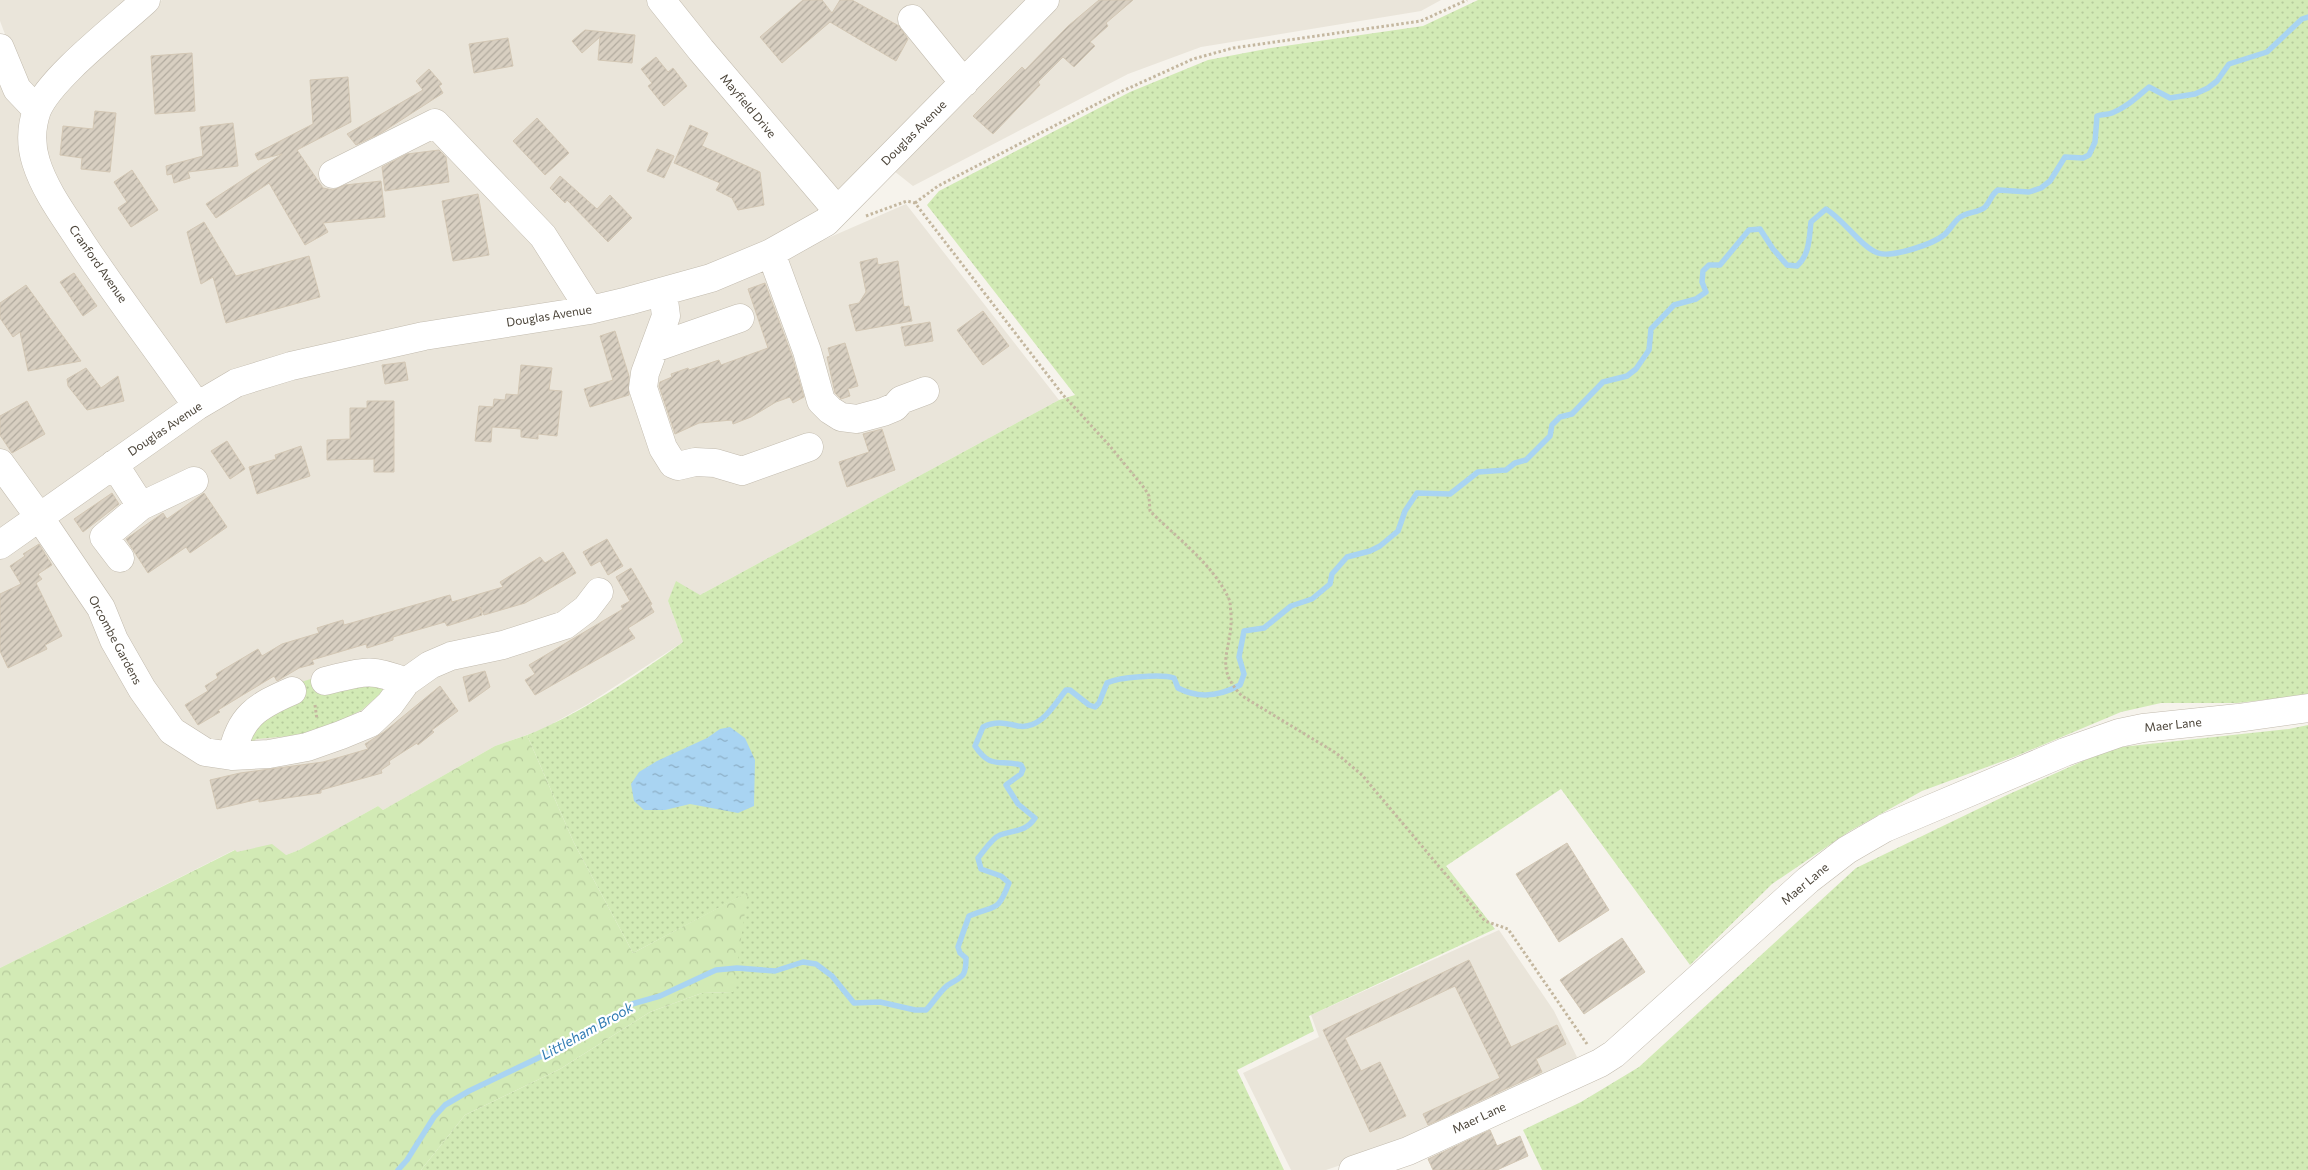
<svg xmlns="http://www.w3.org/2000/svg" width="2308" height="1170" viewBox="0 0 2308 1170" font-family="Commissioner,sans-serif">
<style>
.residential{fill:#eae5da}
.grass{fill:url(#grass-dots)}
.forest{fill:url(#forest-crowns)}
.water{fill:url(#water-ripples)}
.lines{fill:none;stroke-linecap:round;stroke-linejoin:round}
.stream{stroke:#a9d4f2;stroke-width:5.5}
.building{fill:url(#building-hatch);stroke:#d3c7b4}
.minor-casing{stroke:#c2bbae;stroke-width:29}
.path{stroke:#c4b79f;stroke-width:3;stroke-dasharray:2.5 2.5;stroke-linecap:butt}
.minor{stroke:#fff;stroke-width:28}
.labels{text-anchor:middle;stroke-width:4.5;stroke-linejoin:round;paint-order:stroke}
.street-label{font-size:12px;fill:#4b4439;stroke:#fff}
.water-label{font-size:14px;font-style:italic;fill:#2e7ab2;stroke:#fff}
</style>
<defs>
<pattern id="grass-dots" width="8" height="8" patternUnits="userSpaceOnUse" patternTransform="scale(1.25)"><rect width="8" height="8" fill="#d2eab5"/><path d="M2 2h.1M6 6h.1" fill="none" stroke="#b6ca9c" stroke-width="1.8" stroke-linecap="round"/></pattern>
<pattern id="forest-crowns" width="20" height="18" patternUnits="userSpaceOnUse" patternTransform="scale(1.25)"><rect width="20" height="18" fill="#d2eab5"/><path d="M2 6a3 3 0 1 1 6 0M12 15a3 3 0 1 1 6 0" fill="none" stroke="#b6ca9c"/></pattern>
<pattern id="water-ripples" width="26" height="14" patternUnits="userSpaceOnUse" patternTransform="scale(1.25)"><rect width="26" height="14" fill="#a9d4f2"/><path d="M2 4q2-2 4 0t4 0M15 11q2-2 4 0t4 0" fill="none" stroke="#8caec5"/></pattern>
<pattern id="building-hatch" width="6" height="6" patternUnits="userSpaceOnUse" patternTransform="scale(1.25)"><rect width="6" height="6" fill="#d8cfc1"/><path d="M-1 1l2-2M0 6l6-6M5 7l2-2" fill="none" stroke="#b1aa9e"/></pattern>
</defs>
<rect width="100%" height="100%" fill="#f6f3ec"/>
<path class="residential" d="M0 0H130L34 92 20 74 0 21Z
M162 0H1028L842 192 788 233 737 257 551 308 370 333 199 389 50 175 42 143 49 110 71 80Z
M1058 0H1441L1421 11 1201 47 1128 74 913 186 894 171Z
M0 65 24 114 20 140 181 405 40 504 0 454Z
M906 204 1059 400 700 595 668 601 683 642 588 704 543 729 495 746 383 810 378 806 299 850 286 855 236 852 234 850 0 968V554L241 392 780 259Z
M0 476 28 515 0 534Z
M1499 930 1554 1011 1577 1057 1568 1067 1413 1141 1326 1170H1291L1243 1073 1319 1037 1311 1015Z"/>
<path class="grass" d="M1478 0H2308V695L2237 703H2161L2121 712 2014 757 1922 791 1850 831 1772 884 1690 965 1561 789 1446 866 1495 929 1309 1016 1314 1031 1237 1070 1284 1170H421L465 1115 560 1069 650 1012 702 993 732 992 747 893 633 953 574 843 527 735C577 716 639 674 683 642L668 601 676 581 700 595 1059 400 1075 395 927 205 939 191 1130 92 1208 60 1271 48 1423 26Z
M317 677 389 680 385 701 373 700 362 710 297 742 290 736 256 739 251 745 249 743 251 727 295 684Z
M2308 725V1170H1542L1523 1130 1581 1102 1639 1067 1856 868 2007 795 2112 748 2289 729Z"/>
<path class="forest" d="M527 735 574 843 633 953 748 892 733 992 702 993 650 1012 560 1069 465 1115 421 1170H0V968L235 850 237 852 272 844 286 855 299 850 378 806 383 810 495 746Z"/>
<path class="water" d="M730 727 745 738 755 760 754 806 738 813 690 804 665 810H644L634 801 631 784 639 772 657 761 707 738 720 729Z"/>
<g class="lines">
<path class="stream" d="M398 1170 407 1160 434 1117 445 1105 469 1091 586 1035 632 1004 660 996 716 970 737 968 775 971 803 962 816 964 832 976 854 1003 880 1002 915 1010H926C933 1003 940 991 948 985 962 976 966 978 966 958L960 953 958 947 969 916C996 904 997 914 1009 883L1001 876 981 869 978 858C984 851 992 838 1000 835 1014 830 1026 832 1035 818L1018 804 1006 785 1021 774 1023 769 1021 765C999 759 991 770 975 746L983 727C996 721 1004 723 1018 726 1041 730 1054 705 1066 690H1070L1089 705 1095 707 1099 703 1107 683C1118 677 1162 674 1174 678L1178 688C1199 699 1220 696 1240 685L1244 674 1239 657 1244 631 1264 628 1291 606 1312 599 1330 584 1332 574 1347 557 1370 551 1380 546 1398 531 1405 511 1417 493 1450 494 1478 472 1506 470 1515 463 1526 460 1550 436 1552 425 1560 417 1572 414 1603 382 1627 376 1636 369 1649 350 1651 329 1674 305 1696 299 1706 292 1702 282 1703 271 1709 265H1720L1749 230 1760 229 1773 249 1787 265 1797 266C1810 254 1809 238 1811 222L1826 209C1844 220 1862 248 1878 253 1892 258 1933 244 1944 235 1950 230 1953 223 1959 218 1966 212 1977 213 1984 208 1990 203 1991 194 1998 190L2029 192 2041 188 2050 181 2065 157 2083 158 2089 155 2095 142 2097 116C2102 114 2107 115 2112 113 2127 107 2137 97 2149 87L2170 98 2195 94 2208 88 2217 81 2229 64 2267 52 2302 19 2308 17"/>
</g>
<path class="building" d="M803 0H822L832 13 840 0H852L899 26 908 39 896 61 830 22 782 63 760 37Z
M1099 0H1133L1106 23 1108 26 1090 42 1095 46 1074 67 1063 57 1038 82 1040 85 993 134 973 116 1022 67 1025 70 1068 26Z
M585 30 635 35 632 63 598 60 600 37 582 53 572 41Z
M508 38 513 66 474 73 469 44Z
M192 53 195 111 155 114 151 56Z
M656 57 668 72 673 68 687 86 664 106 648 86 652 83 641 69Z
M429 69 442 84 439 86 443 93 381 133 356 145 347 134 423 90 416 81Z
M348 77 351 122 297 150 323 188 333 190 345 185 381 181 385 217 323 223 328 232 305 245 269 183 216 218 206 204 282 154 258 160 255 154 313 124 310 80Z
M95 111 116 113 110 172 81 169 82 158 60 155 63 126 93 129Z
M537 118 569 153 545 175 513 141Z
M233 123 238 166 188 172 190 178 174 183 172 174 167 175 166 166 203 156 200 127Z
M690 125 708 133 702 146 760 172 764 205 738 210 732 198 716 190 720 183 674 163Z
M657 149 674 156 664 178 647 171Z
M439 150 446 157 449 182 385 191 382 167 407 154Z
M132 170 158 210 131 227 118 208 127 202 114 182Z
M560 176 597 209 610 195 632 218 608 242 567 200 565 203 550 188Z
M478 194 489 255 453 261 442 201Z
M204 222 236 276 309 256 320 297 226 323 213 277 201 284 187 232Z
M877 258 878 265 898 261 904 307 909 306 912 321 856 331 849 305 859 303 866 292 860 262Z
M74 273 97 306 83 316 60 282Z
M765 283 792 356 804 397 793 403 790 397 776 402 751 417 733 424 732 420 699 423 675 434 659 386 660 382 672 377 671 374 688 368 689 370 719 360 721 365 768 348 748 289Z
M26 285 81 361 28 371 20 332 13 337 0 318V303Z
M983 311 1009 346 983 365 957 330Z
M930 322 933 341 905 346 901 327Z
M615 331 629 376V395L590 407 584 389 613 380 600 336Z
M845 343 858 386 848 389 850 396 841 399 835 393 827 357 830 356 828 348Z
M405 362 408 380 385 384 382 365Z
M521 365 552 368 549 390 562 391 557 436 538 434V439L521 437V429L492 427 491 442 475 441 479 406 493 407 494 399 505 400 506 394 518 395Z
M86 368 101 388 118 376 124 401 87 410 68 386 67 379Z
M27 401 45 434 12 453 0 435V416Z
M367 401H394V472H374V459L327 460V440L350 439V408H367Z
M882 429 895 470 847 487 839 462 869 452 863 434Z
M227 441 245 469 230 479 211 451Z
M301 446 310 476 257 494 249 467 276 459 275 455Z
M112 493 119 504 83 532 74 519Z
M204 493 227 527 190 553 186 547 148 573 126 539 163 513 167 519Z
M607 539 623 566 608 575 600 561 591 566 583 552Z
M39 544 52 565 38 574 42 579 36 583 62 636 45 645 47 649 8 668 0 651V594L21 584 10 566 25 556 23 554Z
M563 552 576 573 525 603 484 615 480 607 482 615 447 626 445 622 393 637V640L367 648 366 644 312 660 314 664 299 668 277 681 274 676 218 710 220 712 198 725 185 705 208 691 205 686 218 678 216 674 258 649 262 656 282 644 319 633 317 628 333 623 343 620 344 625 450 595 452 602 503 587 500 582 540 557 545 563Z
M631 568 652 604 650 605 654 612 628 628 635 638 535 695 525 680 535 674 529 665 623 609 621 606 630 601 616 577Z
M485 671 490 687 469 702 463 677Z
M440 686 458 711 432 730 434 732 418 745 417 743 389 761 390 764 381 770 382 773 321 790V793L259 802V799L217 809 210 780 240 773 323 762 368 749 365 744 384 732Z
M1567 843 1609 910 1559 942 1516 874Z
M1622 938 1645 972 1584 1014 1560 980Z
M1469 960 1511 1047 1557 1025 1566 1044 1536 1059 1542 1072 1428 1125 1423 1114 1500 1078 1455 986 1345 1038 1361 1071 1380 1062 1406 1116 1370 1132 1323 1030Z
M1490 1130 1497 1146 1520 1136 1528 1156 1497 1170H1433L1428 1159Z"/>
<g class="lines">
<g class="minor-casing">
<path id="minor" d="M146 0C118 26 51 77 37 110 31 127 31 146 36 162 45 191 65 217 81 242 118 298 159 351 197 406
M661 0 701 50 837 210
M912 19 964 83
M0 48 17 89 37 110
M333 174 435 123 543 236 590 310
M771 253 807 351 821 401 830 410 841 417 857 419 883 412 895 407 901 400 925 391
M663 292 666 316 645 373 643 388 663 448 673 464 678 466 695 462 715 463 742 471 809 447
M654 348 740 318
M0 463 40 518 101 608 114 640 142 689 172 731 205 752 232 756 269 754 307 747 341 735 370 723 390 704 406 682 430 665 451 656 503 645 565 625 586 609 599 592
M114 464 141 506 104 537 120 558
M141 506 194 481
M0 545 197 406 236 383 291 366 424 336 590 310 628 301 711 278 771 253 826 222 1045 0
M325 681C362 672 369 667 406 682
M232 756C239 717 257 706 292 691
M1353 1170 1408 1151 1600 1063 1614 1054 1808 880 1847 850 1885 828 2065 752 2119 733 2143 728 2238 718 2308 708"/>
</g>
<path class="path" d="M915 203 938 186 1116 94 1193 59 1233 48 1421 21 1467 0
M866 216 907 201 915 203 1063 395 1109 445 1145 489 1149 496 1150 511C1177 538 1213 564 1229 599 1231 603 1230 609 1231 614 1233 651 1212 665 1242 696L1336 753 1362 775 1485 921 1508 929 1587 1044
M315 705 317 720"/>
<use href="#minor" class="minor"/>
</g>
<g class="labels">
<g class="street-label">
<text transform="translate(748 106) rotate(50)" y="4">Mayfield Drive</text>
<text transform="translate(914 133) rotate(-45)" y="4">Douglas Avenue</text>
<text transform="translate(98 264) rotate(55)" y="4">Cranford Avenue</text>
<text transform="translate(549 316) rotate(-9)" y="4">Douglas Avenue</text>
<text transform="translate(165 429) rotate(-34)" y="4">Douglas Avenue</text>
<text transform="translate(115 640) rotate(62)" y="4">Orcombe Gardens</text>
<text transform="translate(2173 725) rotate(-6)" y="4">Maer Lane</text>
<text transform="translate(1805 884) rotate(-40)" y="4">Maer Lane</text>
<text transform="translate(1479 1118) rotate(-25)" y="4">Maer Lane</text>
</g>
<g class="water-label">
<text transform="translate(587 1031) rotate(-29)" y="5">Littleham Brook</text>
</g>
</g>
</svg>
